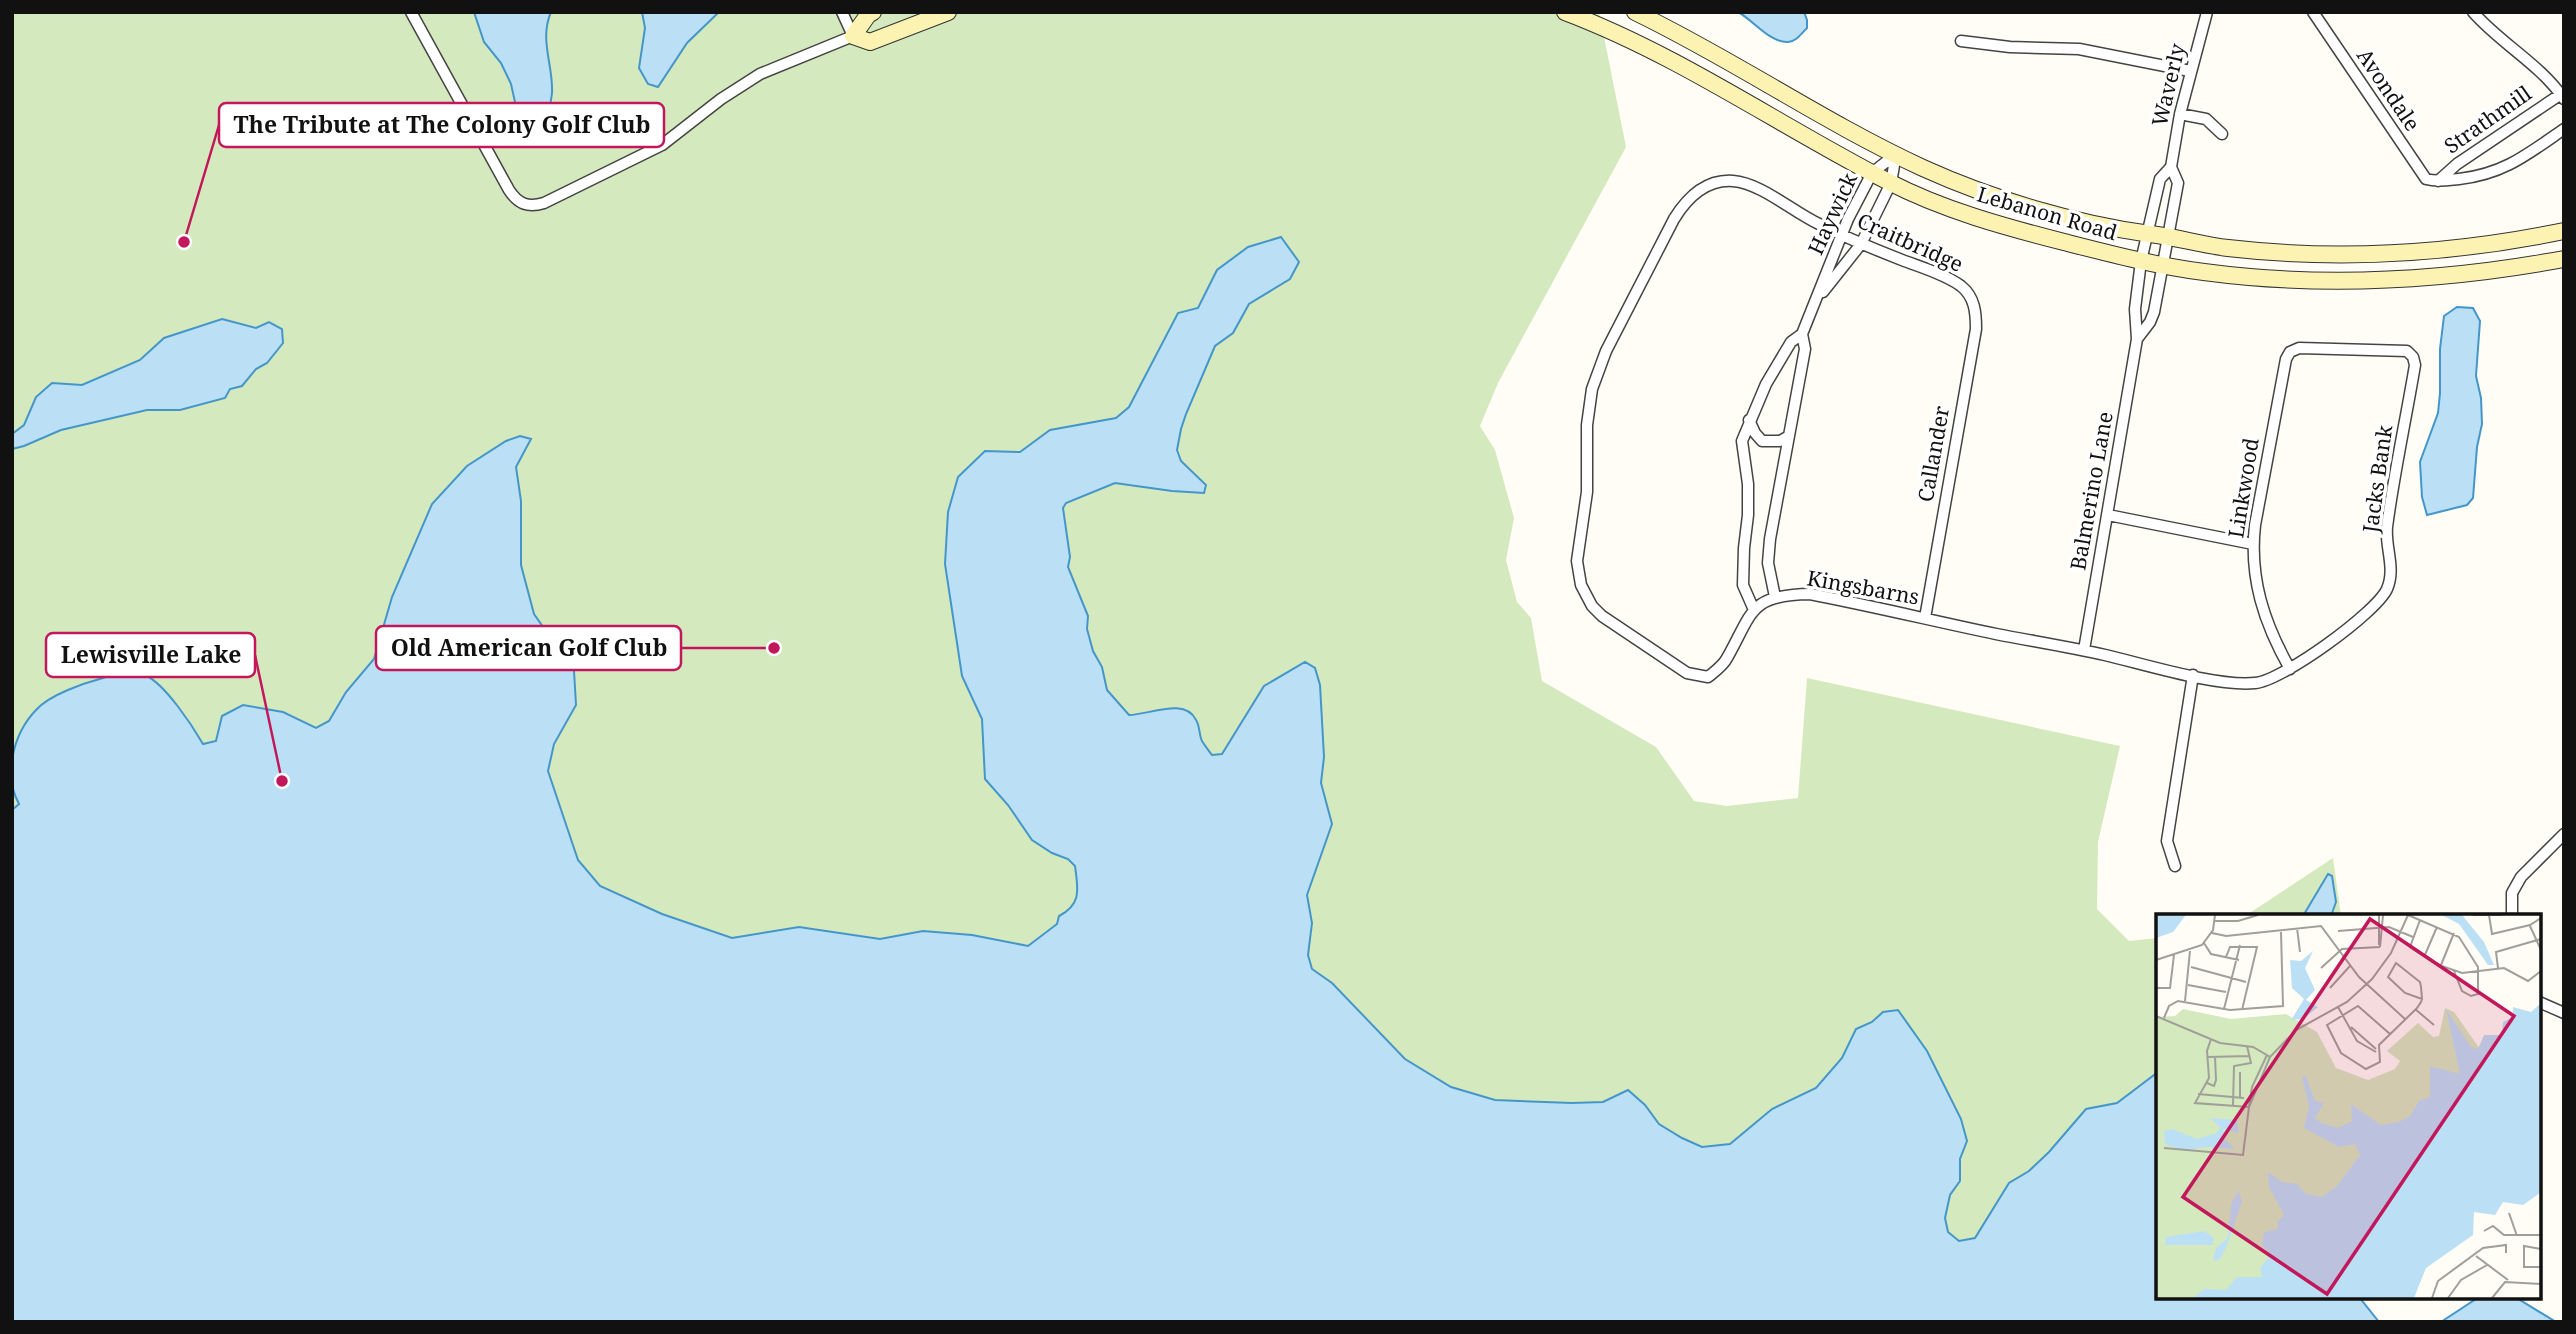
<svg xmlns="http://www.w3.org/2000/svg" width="2576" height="1334" viewBox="0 0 2576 1334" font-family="'Noto Serif',serif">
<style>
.green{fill:#d5e9be}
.water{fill:#bbe0f5;stroke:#4496ca;stroke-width:2}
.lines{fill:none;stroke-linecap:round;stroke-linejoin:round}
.street-casing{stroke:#444;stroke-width:13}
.secondary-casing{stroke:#333;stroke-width:18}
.street{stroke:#fff;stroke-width:10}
.secondary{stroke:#fcf3b2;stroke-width:16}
.labels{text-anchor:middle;stroke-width:7;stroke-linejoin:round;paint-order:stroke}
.street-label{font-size:21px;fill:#111;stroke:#fff}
.inset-road{fill:none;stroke:#a09f9a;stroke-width:2}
.view{fill:#c2185b;fill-opacity:0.15;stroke:#c2185b;stroke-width:3.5}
.inset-edge{fill:none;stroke:#111;stroke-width:3.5}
.leader{fill:none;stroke:#c2185b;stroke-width:2.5}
.callout-dot{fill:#c2185b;stroke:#fff;stroke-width:2.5}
.callout{fill:#fff;stroke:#c2185b;stroke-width:2.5}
.callout-label{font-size:23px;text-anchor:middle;font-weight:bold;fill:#111}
</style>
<rect width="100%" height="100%" fill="#fffdf5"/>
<path class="green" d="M12 12H1599L1626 147 1498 383 1480 426 1495 450 1514 518 1506 560 1517 602 1531 618 1542 681 1656 747 1694 801 1727 806 1798 798 1807 678 2120 746 2098 842 2097 909 2129 941 2158 938V1297L2193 1322 12 1086Z
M2333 858 2341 916H2245Z"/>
<path class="water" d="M474 12H551C534 51 570 87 539 126L529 128 519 120 511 84 501 63 484 42Z
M642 12H719L687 43 658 87 648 84 639 68 645 28Z
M1738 12H1804L1807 20V28C1802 33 1796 42 1788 42 1770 43 1753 20 1738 12Z
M1281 237 1299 262 1290 279 1249 304 1233 333 1215 346 1186 414 1181 429 1177 450 1181 461 1206 485 1204 493 1172 491 1115 483 1066 503 1063 508 1070 557 1068 567 1088 616 1087 629 1093 651 1102 667 1107 690 1129 715C1149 715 1185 697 1196 720 1200 726 1199 735 1202 741 1205 746 1209 751 1212 755L1222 754 1264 686 1305 662 1315 668 1320 685 1324 757 1321 783 1332 824 1307 895 1312 923 1308 955 1312 969 1332 983 1405 1059 1451 1087 1495 1100 1572 1103 1603 1102 1628 1090 1645 1105 1659 1124 1682 1138 1702 1147 1730 1144 1772 1109 1816 1088 1842 1058 1856 1029 1872 1022 1883 1012 1898 1010 1927 1051 1961 1119 1967 1141 1960 1159V1181L1950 1195 1945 1218 1948 1232 1959 1241 1975 1238 2009 1183 2029 1171 2049 1152 2086 1109 2117 1103 2158 1072V1297H2359L2379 1322H12V810L19 804C3 775 13 734 36 710 49 695 84 683 103 678 117 674 131 668 145 675 165 684 192 725 203 744L216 741 222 716 243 705 283 712 316 728 329 721 346 692 374 659 392 597 432 504 467 466 506 441 520 436 531 439 516 467 521 501V565L534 614 574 671 576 705 554 744 548 771 578 860 600 886 662 914 732 938 799 927 880 939 923 931 972 935 1028 946 1057 924 1059 916C1082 904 1078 889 1075 866L1068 859 1052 853 1032 840 1008 805 985 779 982 719 962 676 945 564 948 512 958 477 985 451 1020 452 1050 430 1116 418 1129 407 1178 313 1198 308 1217 270 1248 247Z
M2457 307 2473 308 2480 321 2476 376 2481 398 2482 424 2477 447 2473 498 2467 505 2427 515 2422 497 2420 462 2438 413 2440 393V349L2444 316Z
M222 319 256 328 269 322 282 329 283 343 267 363 256 369 242 386 230 389 225 398 180 410H147L61 430 24 446 12 449V434L24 425 36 397 52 383 82 385 140 360 164 338Z
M2328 874 2332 876 2336 902 2331 916H2303Z
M2479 1297H2515L2556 1322H2441Z"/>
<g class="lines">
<g class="street-casing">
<path id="street" d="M411 12 509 190C518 204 528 208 544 203L662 145 721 99 760 74 853 36 842 12
M2313 12 2426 179C2438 182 2448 180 2459 179 2504 174 2528 154 2564 129
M2473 12C2501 44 2540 64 2564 99
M1961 41 2010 47 2079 49 2190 71
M2180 114 2206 119 2222 134
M2438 181 2457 164 2564 92
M1823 292 1861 244 1891 183 1896 154
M2137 339 2150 322 2154 312 2178 183 2171 167 2180 114 2207 12
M1749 420 1755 433 1762 441H1780L1789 436
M2108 515 2253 544
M1775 597 1768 563 1770 539 1805 349 1802 334
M1754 610 1743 585 1744 548 1748 515V484L1742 441 1766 384 1791 342 1802 334 1848 219 1872 173 1896 154
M1925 618 1976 329C1976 313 1975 297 1961 286 1945 274 1920 267 1902 260 1874 249 1846 238 1819 224 1793 212 1761 183 1733 181 1706 179 1687 198 1674 219L1606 351 1592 389 1587 425V492L1577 561 1581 585 1592 606 1602 616 1687 673 1708 677C1714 672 1723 666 1727 658 1753 612 1749 595 1810 594 1872 606 1934 621 1996 634 2032 641 2069 647 2105 655 2144 664 2217 687 2255 683 2282 681 2376 613 2387 589 2396 568 2385 548 2387 527 2394 473 2406 419 2415 365L2413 357 2407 351 2299 348 2290 352 2286 359 2255 525C2249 578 2264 623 2290 669
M2084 650 2137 339 2135 309 2141 261 2160 179 2171 167
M2175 866 2167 841 2193 675
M2512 916V893L2521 877 2564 834
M2539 1002 2564 1013"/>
</g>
<g class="secondary-casing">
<path id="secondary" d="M873 12 868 15 853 36 870 42 948 12
M1565 12C1679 55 1780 126 1889 182 1943 210 2005 227 2064 242 2111 254 2157 266 2204 272 2324 288 2445 281 2564 259
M1635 12C1733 59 1823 122 1923 168 1991 199 2076 224 2150 234 2176 237 2202 245 2228 248 2341 261 2452 254 2564 231"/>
</g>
<use href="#street" class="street"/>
<use href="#secondary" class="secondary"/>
</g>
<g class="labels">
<g class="street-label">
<text transform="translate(2169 85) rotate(-77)" y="7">Waverly</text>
<text transform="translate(2388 90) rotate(56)" y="7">Avondale</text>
<text transform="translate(2488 120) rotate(-35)" y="7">Strathmill</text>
<text transform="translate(1833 214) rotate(-65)" y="7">Haywick</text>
<text transform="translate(2047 214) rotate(16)" y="7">Lebanon Road</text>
<text transform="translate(1910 243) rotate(24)" y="7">Craitbridge</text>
<text transform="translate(1934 454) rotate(-80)" y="7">Callander</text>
<text transform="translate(2378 479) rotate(-82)" y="7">Jacks Bank</text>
<text transform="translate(2244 488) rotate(-81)" y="7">Linkwood</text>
<text transform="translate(2092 491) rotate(-80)" y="7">Balmerino Lane</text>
<text transform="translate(1863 588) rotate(10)" y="7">Kingsbarns</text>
</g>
</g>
<g transform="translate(2156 914)">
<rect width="385" height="385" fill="#fffdf5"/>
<path d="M289 94 298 98 333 148 125 384H0V103L19 102 27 95 75 105 130 100 161 118 180 154 212 166 239 155 244 147 231 137 262 109 277 123 283 122Z" fill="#d5e9be"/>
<path d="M0 1H30L17 18 0 24ZM286 1H306L328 28 338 51H332L303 10ZM157 37 149 54 159 76 150 86 162 93 147 105 135 106 148 85 136 74 134 46 145 47ZM385 89 384 279 367 291 347 288 339 301 318 298 317 321 270 354 258 384H37L48 375 70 376 81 363H106L104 354 115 341 106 331 108 318 122 315 121 308 128 301 113 273 112 258 126 268 141 270 150 280 166 283 181 272 204 241 199 230 183 233 148 214 153 193 146 162H150L159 187 168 189 159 204 166 209 182 214 196 207 195 190 225 211 243 208 254 202 263 187 274 183V152L304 160 290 95 315 133 322 135 328 121H346L347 108 357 103V93L375 98ZM54 204 81 206 83 219 67 215 68 224 79 235 48 233 30 237 9 230 8 217 16 215 41 225 61 219 64 213ZM83 276 86 288 71 331 64 345 57 347 60 334 72 324 75 290ZM48 317 57 323V331H9L10 323Z" fill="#bbe0f5"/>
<path class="inset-road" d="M223 1V31M252 1 303 23 322 53V80L315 82 306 77 298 57M317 1H346M333 1 336 20 374 11 385 4M264 6 254 33 280 50 306 59 348 54 372 67 385 57M59 7H82L102 1M374 12 385 36M141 14 144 38M182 17 233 13 257 23M56 19 70 22 165 12 203 63 249 105M48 29 55 40 83 46M224 33 227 1M70 43 74 33H101L86 96M268 43 281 13M0 46 46 31 57 16 59 1M285 51 298 19M35 53 90 68M165 54 186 35 224 33M342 54 340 38 385 25M32 71 70 78M0 74H14L18 41M174 74 194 52M29 87 34 37M182 93 201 127 220 138M68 95 84 31M259 95 278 111M0 102 64 129 97 133 114 143 93 193 87 241 8 234M8 104 13 92 22 87 74 96 127 92 125 18M195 113 220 135M234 120 202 92 171 111 185 139 210 155 224 148 223 131 261 94 265 88 266 85 265 73 264 68 240 49 232 63 249 79 266 85M55 125 51 137 53 164 39 189 93 193M52 143 93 142M114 143 140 116 191 88 216 65 235 39 252 1M84 158V184M51 169 58 172 60 166 59 143M42 180 88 184M77 191 78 152 95 149 91 132M93 193 96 173 111 141M353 299 361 322M328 317 337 312 348 321H385M385 335 368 332V353H385M320 342 352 366M276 384 282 367 327 334 350 331V339M292 384 305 366 331 351M336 384 349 368 385 370"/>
<path class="view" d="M214 5 358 102 171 380 27 283Z"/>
<rect width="385" height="385" class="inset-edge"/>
</g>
<path class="leader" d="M184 242L219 125M774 648L681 648M282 781L255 655"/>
<g class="callout-dot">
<circle cx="184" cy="242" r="7"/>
<circle cx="774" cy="648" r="7"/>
<circle cx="282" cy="781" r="7"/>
</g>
<g class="callout">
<rect x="219" y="103" width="445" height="44" rx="7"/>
<rect x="376" y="626" width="305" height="44" rx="7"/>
<rect x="46" y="633" width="209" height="44" rx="7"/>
</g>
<g class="callout-label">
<text x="442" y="133">The Tribute at The Colony Golf Club</text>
<text x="529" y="656">Old American Golf Club</text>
<text x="151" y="663">Lewisville Lake</text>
</g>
<rect width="2576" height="1334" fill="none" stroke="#111111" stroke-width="28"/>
</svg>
